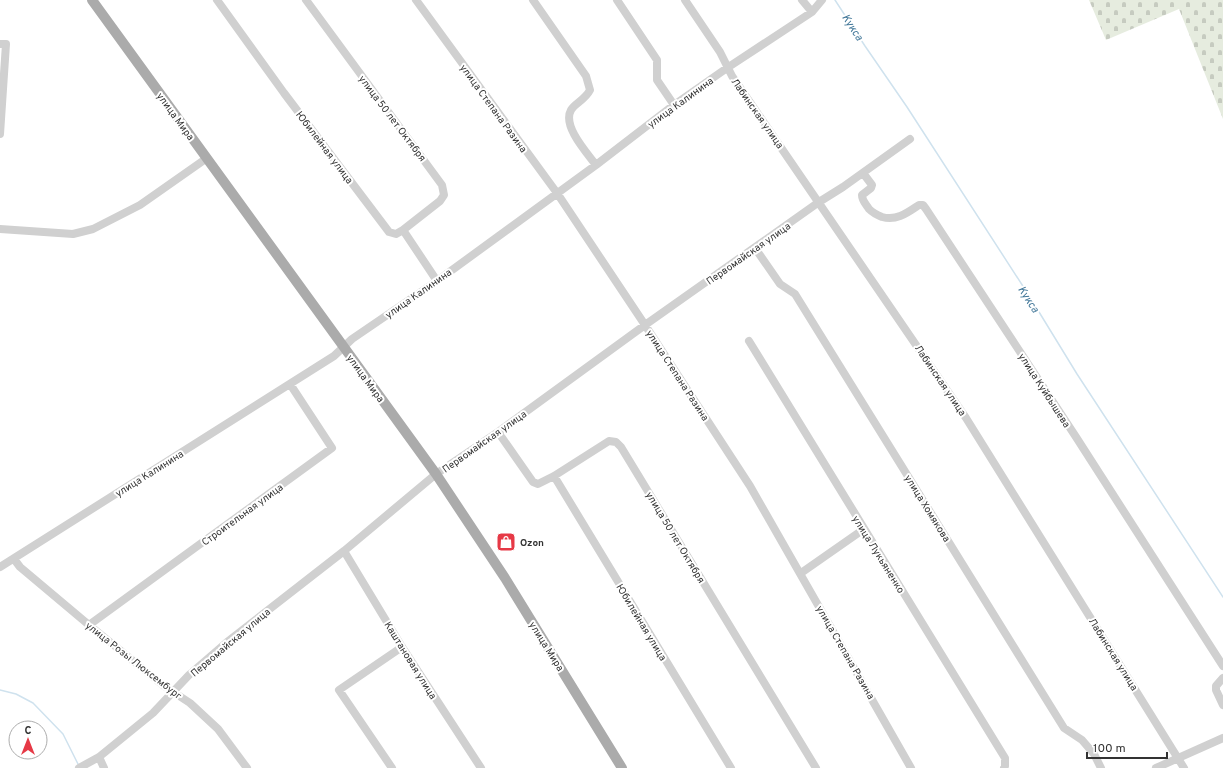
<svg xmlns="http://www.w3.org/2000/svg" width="1223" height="768" viewBox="0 0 1223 768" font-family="Overpass,sans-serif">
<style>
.cemetery{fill:url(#cemetery-stones)}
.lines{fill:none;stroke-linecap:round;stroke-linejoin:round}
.stream{stroke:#cfe2ee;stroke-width:1.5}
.minor{stroke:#d0d0d0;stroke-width:8}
.major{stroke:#ababab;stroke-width:10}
.labels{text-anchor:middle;stroke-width:4;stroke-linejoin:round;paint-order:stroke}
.street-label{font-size:10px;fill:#333;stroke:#fff}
.poi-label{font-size:10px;font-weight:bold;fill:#333;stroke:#fff;text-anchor:start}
.water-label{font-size:11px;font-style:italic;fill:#3f7597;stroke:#fff}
</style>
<defs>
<pattern id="cemetery-stones" width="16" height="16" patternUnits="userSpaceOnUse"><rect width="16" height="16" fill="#e6ecdf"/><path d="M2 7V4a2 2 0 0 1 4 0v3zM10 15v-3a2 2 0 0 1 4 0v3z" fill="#c6cbc0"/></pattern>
</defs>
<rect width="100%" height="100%" fill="#fff"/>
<path class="cemetery" d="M1089 0H1223V119L1179 9 1106 40Z"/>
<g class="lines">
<path class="stream" d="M835 0 865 46 907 107 1028 294 1077 374 1223 597
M0 690 16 694 33 703 63 734 78 764"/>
<path class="minor" d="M217 0 284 93 389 232 396 234 403 230 437 281
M306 0 442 185 444 195 440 201 403 230
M416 0 557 193 645 325 750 486 911 768
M533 0 586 76 590 90C585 100 575 103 571 110 562 126 587 153 596 165
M617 0 657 60V80L674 105
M685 0 720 52 732 76 966 418 1184 768
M802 0 812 12
M0 44H6L0 134
M863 173 872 185 871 188 862 195C862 201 866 204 869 209 873 213 877 215 882 217 897 221 907 213 919 205H923L926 209 1076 437 1223 666
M0 229 73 234 93 229 140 205 207 158
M755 248 780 284 795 294 1064 728 1082 740 1094 754 1101 768
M749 341 1005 758V766L1004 768
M498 432 533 482 538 484 554 476 609 441 616 442 621 447 816 768
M554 476 731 768
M344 551 402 647 481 768
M14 559 20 567 89 625 164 686 190 703 218 729 247 768
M0 567 334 356 352 339 437 281 596 165 674 105 727 68 812 12 822 0
M801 573 864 529
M89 625 332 448 290 384
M1223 678 1216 686V690L1223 705
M99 757 104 768
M79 768 99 757 153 713 189 675 226 643 344 551 436 474 498 432 645 325 819 202 843 187 910 139
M392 768 339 690 402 647
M1156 768 1223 738"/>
<path class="major" d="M92 0 436 474 505 578 622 768"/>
</g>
<defs>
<g id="shop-square" transform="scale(1)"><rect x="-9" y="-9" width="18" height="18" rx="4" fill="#e63946" stroke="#fff"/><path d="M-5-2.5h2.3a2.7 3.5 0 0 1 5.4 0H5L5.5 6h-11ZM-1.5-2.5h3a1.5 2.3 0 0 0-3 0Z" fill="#fff"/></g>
</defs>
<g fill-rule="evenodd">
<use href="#shop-square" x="506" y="542"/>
</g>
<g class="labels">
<g class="street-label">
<text transform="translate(680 102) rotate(-36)" y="4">улица Калинина</text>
<text transform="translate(494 108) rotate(54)" y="4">улица Степана Разина</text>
<text transform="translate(758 113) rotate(55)" y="4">Лабинская улица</text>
<text transform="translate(176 116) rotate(54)" y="4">улица Мира</text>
<text transform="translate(393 118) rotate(53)" y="4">улица 50 лет Октября</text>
<text transform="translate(325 147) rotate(53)" y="4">Юбилейная улица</text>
<text transform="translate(748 253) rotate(-35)" y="4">Первомайская улица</text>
<text transform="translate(418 293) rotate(-35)" y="4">улица Калинина</text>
<text transform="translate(678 375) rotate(57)" y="4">улица Степана Разина</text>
<text transform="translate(366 378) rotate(54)" y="4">улица Мира</text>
<text transform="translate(941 380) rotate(56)" y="4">Лабинская улица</text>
<text transform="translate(1045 390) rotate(57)" y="4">улица Куйбышева</text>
<text transform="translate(484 441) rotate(-35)" y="4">Первомайская улица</text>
<text transform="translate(149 473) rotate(-32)" y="4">улица Калинина</text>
<text transform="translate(928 508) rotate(58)" y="4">улица Хомякова</text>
<text transform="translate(242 514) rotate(-36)" y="4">Строительная улица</text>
<text transform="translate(676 537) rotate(59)" y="4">улица 50 лет Октября</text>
<text transform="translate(879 554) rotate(58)" y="4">улица Лукьяненко</text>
<text transform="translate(642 622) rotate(59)" y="4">Юбилейная улица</text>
<text transform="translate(230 642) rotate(-40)" y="4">Первомайская улица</text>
<text transform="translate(547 646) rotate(58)" y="4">улица Мира</text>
<text transform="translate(846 652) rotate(60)" y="4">улица Степана Разина</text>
<text transform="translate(1114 654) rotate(58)" y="4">Лабинская улица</text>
<text transform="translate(134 660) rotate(38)" y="4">улица Розы Люксембург</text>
<text transform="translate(411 660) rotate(58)" y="4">Каштановая улица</text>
</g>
<g class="poi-label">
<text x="520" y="546">Ozon</text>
</g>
<g class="water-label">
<text transform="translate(853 27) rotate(57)" y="4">Кукса</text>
<text transform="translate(1029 299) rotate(57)" y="4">Кукса</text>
</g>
</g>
<g transform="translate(28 740)"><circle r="19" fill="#ffffff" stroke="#adadad"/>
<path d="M0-3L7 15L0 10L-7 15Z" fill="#e63946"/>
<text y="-6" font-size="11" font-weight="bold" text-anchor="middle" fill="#333333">С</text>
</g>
<path d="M1087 752v6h80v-6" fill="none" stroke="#333333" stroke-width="2"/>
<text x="1093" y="752" font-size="12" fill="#333333" stroke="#ffffff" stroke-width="3" paint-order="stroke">100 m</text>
</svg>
